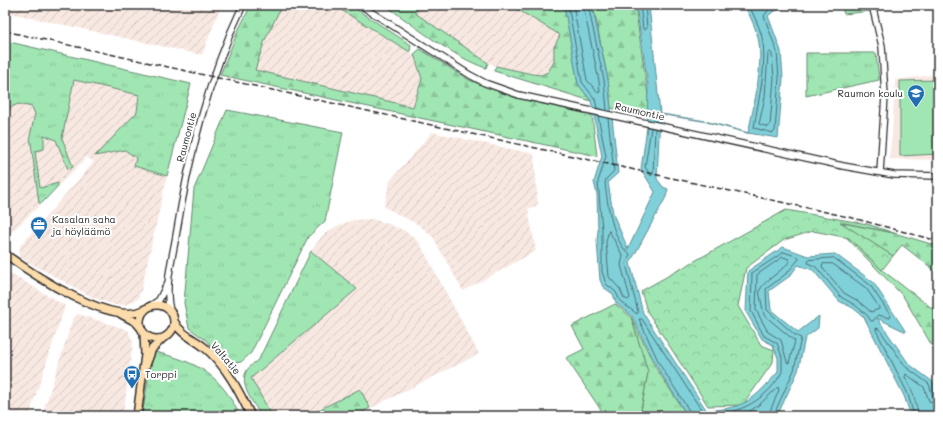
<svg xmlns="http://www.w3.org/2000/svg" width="943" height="421" viewBox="0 0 943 421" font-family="Mali,sans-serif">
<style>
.built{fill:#f8e8e2}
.industrial{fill:url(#industrial-furrows)}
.grass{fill:url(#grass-tufts);stroke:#66886f}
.forest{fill:url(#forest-firs);stroke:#66886f}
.park{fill:url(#park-crowns);stroke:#66886f}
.garden{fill:#a0e6b3;stroke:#66886f}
.water{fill:#80d0da;stroke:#5e8e94}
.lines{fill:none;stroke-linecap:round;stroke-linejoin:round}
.shore{stroke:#4d6d71;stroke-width:1}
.stream{stroke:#5e8e94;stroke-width:1.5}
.minor-casing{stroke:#2b2b2b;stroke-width:8}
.major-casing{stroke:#2b2b2b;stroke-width:10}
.minor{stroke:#fff;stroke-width:5.5}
.major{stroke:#fddcac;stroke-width:7}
.rail{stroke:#2b2b2b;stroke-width:1.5;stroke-dasharray:6 3;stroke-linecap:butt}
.labels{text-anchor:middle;stroke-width:4;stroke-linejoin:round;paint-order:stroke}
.poi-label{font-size:10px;fill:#2b2b2b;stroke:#fff;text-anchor:start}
.street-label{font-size:10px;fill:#2b2b2b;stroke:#fff}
</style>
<defs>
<pattern id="industrial-furrows" width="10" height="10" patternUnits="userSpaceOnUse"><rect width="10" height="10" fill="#f8e8e2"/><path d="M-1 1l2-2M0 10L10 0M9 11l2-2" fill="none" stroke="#d5c7c2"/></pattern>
<pattern id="grass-tufts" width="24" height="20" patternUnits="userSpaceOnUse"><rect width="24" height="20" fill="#a0e6b3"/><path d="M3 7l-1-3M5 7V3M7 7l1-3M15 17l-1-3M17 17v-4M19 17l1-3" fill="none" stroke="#8ac59a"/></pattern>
<pattern id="forest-firs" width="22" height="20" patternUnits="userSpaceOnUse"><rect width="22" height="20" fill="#a0e6b3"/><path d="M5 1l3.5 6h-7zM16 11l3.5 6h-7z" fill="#8ac59a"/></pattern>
<pattern id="park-crowns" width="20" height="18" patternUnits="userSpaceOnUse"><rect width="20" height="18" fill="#a0e6b3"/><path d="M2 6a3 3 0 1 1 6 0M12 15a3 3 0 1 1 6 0" fill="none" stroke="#8ac59a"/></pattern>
</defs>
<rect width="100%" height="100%" fill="#fff"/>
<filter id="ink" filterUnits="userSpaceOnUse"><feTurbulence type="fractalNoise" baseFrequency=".025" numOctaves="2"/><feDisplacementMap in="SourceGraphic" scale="8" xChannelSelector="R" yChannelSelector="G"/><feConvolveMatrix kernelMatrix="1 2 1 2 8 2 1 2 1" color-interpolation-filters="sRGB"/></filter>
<g filter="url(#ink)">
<path class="built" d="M938 74V160L889 159 892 135 895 80Z"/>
<path class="industrial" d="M5 5H221L202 55 5 12Z
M282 5H333L414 54 422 79 413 107 254 70 265 40Z
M420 5H510L560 35 554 47V62L548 72 541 75 496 66 488 63 415 13Z
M74 80 139 95 137 112 96 156 125 149 136 158 134 166 167 176 141 291 138 299 125 305H115L92 297 19 257 20 246 94 162 87 157 58 186V183L40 188 35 151 44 134 56 139 68 169 73 167 62 138Z
M18 104 32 107 35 114 30 136 39 203H42L5 238V110Z
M432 132 534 154 538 205 528 209 536 251 463 291 433 237 419 225 384 207 390 181Z
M372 219 389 224 405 231 419 242 479 354 355 416H272L251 378 357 289 311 251 322 236 335 227 353 220Z
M5 272 12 274 65 306 29 416H5Z
M78 314 128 330 133 342 123 416H42L73 318Z"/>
<path class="grass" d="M333 5H350L411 45 410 52Z
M841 5H869L871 11 844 14Z
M5 41 191 84 167 176 134 166 136 158 125 150 95 156 137 112 139 95 74 80 62 138 73 167 68 169 56 140 44 135V149L35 151 40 188 58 183V186L42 203H39L30 136 35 114 32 107 18 104 5 110Z
M806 53H876L879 80 806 96Z
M227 110 343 132 325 221 308 237 251 353 241 362 227 364 206 340 189 328 184 303 194 189Z
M311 251 357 289 251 378 272 416H261C254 403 238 385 247 370 250 366 255 362 259 359Z
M631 317 656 368 686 414 684 416H640L648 372Z
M155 352C198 362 221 375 240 416H142L150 367Z"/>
<path class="forest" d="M251 5H282L265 40 255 70 413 107 422 79 414 54 420 49 469 80 516 98 592 115 597 156 220 75 238 31Z
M385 5H420L415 13 488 63 486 68C453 57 414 26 385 5Z
M510 5H564L578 84 591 101 494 71 496 66 532 74 541 75 548 72 554 62V47L560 35Z
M593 5H635L651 117 611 108 608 80Z
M838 222 894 233 938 246V273L902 245 893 256Z
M847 238H849L882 270 933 309 938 303V356L903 296Z
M615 304 631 317 648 372 640 416H605L566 358 584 349 572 326Z
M360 389 370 408 355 416H307Z"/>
<path class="park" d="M786 210 867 224 894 233 840 222 893 256 882 270 849 238 813 231 784 240 746 268 738 306 761 345 774 350 773 362 743 405 708 406 647 311 641 291Z"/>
<path class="garden" d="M938 80V154L900 156V81Z"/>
<path class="water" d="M564 5H592L608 80 618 173 608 182 613 214 628 249 655 192 641 169 647 127 648 85 636 5H649L660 114 657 179 663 187 668 189 666 197 630 263 643 313 707 411C747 407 752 401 778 372V358L773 345 762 339 746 312 748 271 783 247 808 256 835 254 873 282 906 332 877 318 909 364 933 382 938 402V416H911L904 396 864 317 853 308 839 301 813 270 798 265 790 276 769 291 771 310 798 332 819 316 818 328 805 338 798 371 777 416H686L687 415 657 367 632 316 616 303 613 294 603 287 600 280 597 241 598 231 597 194 594 182 602 156 591 101 578 84Z
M744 5H772L774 11 768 16 781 51 783 78 778 138 748 133C754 106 765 59 757 34 754 24 749 14 744 5Z"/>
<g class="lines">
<path class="shore" d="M568 5 582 82 595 99 597 108
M573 5 587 80 598 93 600 92 599 81 583 5
M588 5 604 80 607 110
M640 5 643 29 645 30 647 28 645 5
M749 5C753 14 758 24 761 33 769 62 758 99 754 128L773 133 775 131 779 78 777 52 764 16 769 9 768 5
M770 52 772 54 774 78 770 125 768 127 759 124 765 97 768 54Z
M598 116 606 156 598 182 602 230V271L606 284 616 292 620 301 637 314 638 312 626 264 630 254C613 244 607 202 605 183L606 179 614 171 608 118
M651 128 645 167 651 176 653 174 655 129
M609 231 623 256 621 265 630 298 628 300 624 298 620 289 609 277 606 242Z
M783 257 789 259V262C780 273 766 279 759 291L764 315 795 341 789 363 787 362 781 340 768 332 756 310 757 275Z
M834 258 870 285 891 316 890 318 878 315 873 321H871L867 315 855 305 841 297 816 267 808 263 809 260Z
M833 264 866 288 879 307V309L871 312 858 301 844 293 822 267 823 264Z
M691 416 690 412 660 365 639 319H642L704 414C709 416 714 414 719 414 746 411 769 396 782 372V357L777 343 764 336 751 311 752 273 784 252 798 257 799 259 787 273 766 289 767 310 795 335 801 338 794 370 773 416
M736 416 747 413 760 404 778 387 779 390 768 416
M914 416 908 394 876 330V328L879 329 906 367 929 384 933 397 938 399
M919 416 913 393 905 377 906 374 924 387 929 401 938 404"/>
<path class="stream" d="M774 11 792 5
M660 114 704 121 748 133"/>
<g class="minor-casing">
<path id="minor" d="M360 5 470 75 485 83 519 95 843 166 894 175 938 176
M872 5 882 46 885 96 880 172
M150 306 159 300 167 284
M170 311C164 286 172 260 176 236 189 156 208 78 243 5"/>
</g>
<g class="major-casing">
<path id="major" d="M5 254C31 273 114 329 145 309
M140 322a17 17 0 1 1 34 0a17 17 0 1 1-34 0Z
M121 314 136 322 141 328
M174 321C180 334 193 338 204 347 226 365 239 391 251 416
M146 365 152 349 163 338
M137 416 145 355 144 333"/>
</g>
<use href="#minor" class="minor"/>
<use href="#major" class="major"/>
<path class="rail" d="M5 31 853 218 938 241"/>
</g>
</g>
<defs>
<g id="school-pin" transform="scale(0.9)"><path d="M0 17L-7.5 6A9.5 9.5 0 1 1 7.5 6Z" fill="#1f6fb2" stroke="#fff"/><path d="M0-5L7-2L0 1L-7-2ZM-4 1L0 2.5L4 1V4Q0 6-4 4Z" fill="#fff"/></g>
<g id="office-pin" transform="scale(0.9)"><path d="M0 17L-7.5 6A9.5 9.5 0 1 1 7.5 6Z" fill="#1f6fb2" stroke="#fff"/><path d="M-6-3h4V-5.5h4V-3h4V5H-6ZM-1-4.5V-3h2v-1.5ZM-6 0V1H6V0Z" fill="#fff"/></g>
<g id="bus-pin" transform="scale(0.9)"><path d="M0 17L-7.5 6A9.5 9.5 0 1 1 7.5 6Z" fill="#1f6fb2" stroke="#fff"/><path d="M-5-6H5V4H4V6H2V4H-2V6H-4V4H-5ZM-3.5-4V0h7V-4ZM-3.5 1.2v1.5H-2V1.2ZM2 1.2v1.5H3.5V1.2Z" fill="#fff"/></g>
</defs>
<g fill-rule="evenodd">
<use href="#school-pin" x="916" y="93"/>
<use href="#office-pin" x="39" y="225"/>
<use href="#bus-pin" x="132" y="374"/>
</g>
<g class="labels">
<g class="poi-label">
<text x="903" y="97" text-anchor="end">Raumon koulu</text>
<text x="52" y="223">Kasalan saha<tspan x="52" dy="12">ja höyläämö</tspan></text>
<text x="145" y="378">Torppi</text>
</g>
<g class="street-label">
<text transform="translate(640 111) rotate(13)" y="4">Raumontie</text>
<text transform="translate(186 137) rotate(-75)" y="4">Raumontie</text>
<text transform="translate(226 358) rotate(49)" y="4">Valtatie</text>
</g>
</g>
<rect width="943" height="421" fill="none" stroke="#fff" stroke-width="20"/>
<rect x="10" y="10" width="923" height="401" fill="none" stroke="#2b2b2b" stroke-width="1.5" filter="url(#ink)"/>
</svg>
